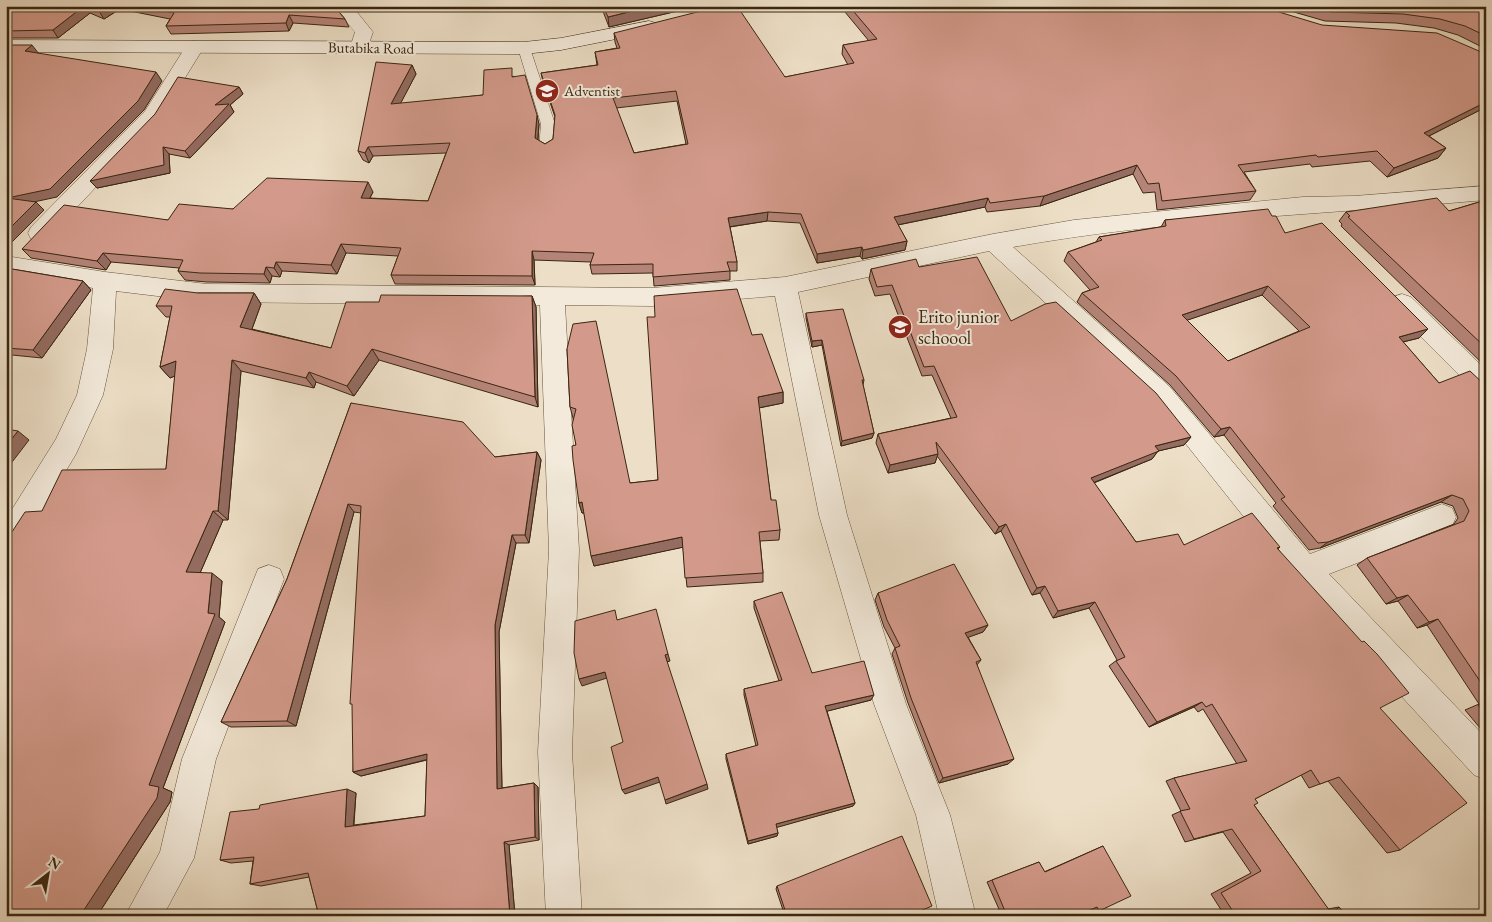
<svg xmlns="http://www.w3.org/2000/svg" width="1492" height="922" viewBox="0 0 1492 922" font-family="'EB Garamond',serif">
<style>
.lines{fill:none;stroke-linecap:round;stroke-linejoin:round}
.service-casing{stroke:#67543e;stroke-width:1}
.minor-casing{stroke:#67543e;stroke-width:1}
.secondary-casing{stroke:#3a2610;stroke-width:1}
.service{fill:#f3eadb;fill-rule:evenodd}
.minor{fill:#f3eadb;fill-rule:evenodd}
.secondary{fill:#f3eadb;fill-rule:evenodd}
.wall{fill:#b58478;stroke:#3a2610;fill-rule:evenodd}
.shaded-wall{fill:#946c61;stroke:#3a2610}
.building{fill:#d39a8b;stroke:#3a2610;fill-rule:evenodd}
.labels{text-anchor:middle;stroke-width:4;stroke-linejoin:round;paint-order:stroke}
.far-street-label{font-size:15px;fill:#3a2610;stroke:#f3eadb}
.far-poi-label{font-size:15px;fill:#3a2610;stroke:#f3eadb;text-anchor:start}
.poi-label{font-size:18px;fill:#3a2610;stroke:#f3eadb;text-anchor:start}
</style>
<rect width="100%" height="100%" fill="#eddfc7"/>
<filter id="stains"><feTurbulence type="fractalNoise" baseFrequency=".004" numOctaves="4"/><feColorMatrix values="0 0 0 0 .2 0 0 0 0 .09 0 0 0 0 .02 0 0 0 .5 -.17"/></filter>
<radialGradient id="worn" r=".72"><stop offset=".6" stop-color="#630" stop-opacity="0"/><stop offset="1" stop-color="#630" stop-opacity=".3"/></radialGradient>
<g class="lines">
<g class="service-casing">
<path id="service" d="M524 44 530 48 555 124 553 148 546 152 539 148 541 124 518 48Z"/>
</g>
<g class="minor-casing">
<path id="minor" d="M333 6H352L373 32 366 52H352L350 48 355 32Z
M195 41 202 43 204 47 159 120 47 239 39 241 31 239 28 233 31 227 145 111 188 43Z
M1486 186V200C1328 214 1169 219 1013 247L1169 386 1310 554 1442 504 1452 508 1456 517 1452 526 1329 574 1486 738V780L1474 775 1294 580 1151 400 989 251 798 292 847 515 906 704 950 815 976 916H939L916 815 874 704 819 515 775 296 652 306 565 305 579 550 572 752 582 916H546L538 752 549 550 540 305 207 302 116 291 113 349 103 395 76 454 16 554 6 558V519L56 439 77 395 87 349 93 288 6 273V256L105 272 207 284 652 288 785 277 993 234 1074 220 1303 197 1354 196Z
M1402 294 1411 297 1486 370V396L1477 393 1393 309 1390 303 1393 297Z
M269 565 280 569 284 579 216 759 194 858 163 916H125L160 852 182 759 258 569Z"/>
</g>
<g class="secondary-casing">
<path id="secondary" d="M649 21 656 23 658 27 656 31 561 50 524 54 6 52V40L524 42 561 38Z"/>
</g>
<use href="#service" class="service"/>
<use href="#minor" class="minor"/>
<use href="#secondary" class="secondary"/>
</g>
<path class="wall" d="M6 6H334L345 19 349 27 293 23 289 31 171 34 166 26 170 19 120 9 104 19 90 13 58 38H6Z
M601 6H699L609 27Z
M840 6H1271L1279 12 1486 107 1429 136 1446 148 1438 158 1387 177 1370 161 1312 167 1310 164 1244 172 1256 191 1250 200 1157 210 1155 192 1143 193 1133 174 1040 206 987 212 985 207 898 225 907 241 905 250 862 259 860 256 817 263 800 223 767 221 730 227 737 262V271H730V280L654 286 653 273 592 274 590 265 591 262 534 260 535 285 395 284 391 275 398 256 346 253 337 274 282 271 280 277 272 276 270 283 207 282 185 280 178 271 179 268 111 262 106 270 31 258 22 249 168 220 233 209 373 192 370 198 428 201 446 153 373 156 369 163 363 160 358 151 412 65 416 74 400 104 483 95 514 76 539 124 538 140 545 144 553 139 555 117 543 82 541 73 597 65 595 52 617 48 615 42 614 33 785 77 848 65 842 54 843 45 869 41ZM677 101 686 144 634 153 616 108Z
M1280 6H1371L1389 12 1486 6V49L1458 35 1434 28 1396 23 1325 21 1287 10Z
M239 87 243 94 230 105 234 112 190 158 169 154 170 173 97 188Z
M1486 200V367L1341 226 1342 224 1339 221 1346 212 1449 211Z
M1272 216 1285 233 1419 338 1403 342 1439 383 1486 386V735L1465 710 1479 704 1427 625 1417 628 1398 601 1386 604 1357 565 1367 558 1454 524 1458 518 1453 506 1441 502 1320 548 1309 550 1273 506 1276 503 1224 435 1214 437 1170 385 1077 302 1082 293 1090 290 1064 261 1068 252 1096 242 1099 237 1161 227 1165 220ZM1262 295 1299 331 1228 361 1187 320Z
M919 267 1011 321 1191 437 1184 445 1158 451 1152 459 1094 483 1136 542 1184 545 1280 547 1278 549 1380 708 1400 850 1387 853 1328 781 1309 788 1301 775 1255 799 1254 805 1328 909 1339 907 1346 916H1225L1211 894 1251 873 1223 832 1185 842 1172 815 1181 811 1166 781 1174 778 1237 764 1203 709 1198 712 1194 707 1149 727 1109 666 1117 660 1089 608 1053 618 1040 593 1032 595 1001 531 995 534 937 456 935 463 888 473 876 443 878 434 951 418 932 375 922 376 890 294 875 296 869 279 871 269Z
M6 268 83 281 91 290 42 358 12 355 6 364Z
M198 293H254L261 304 252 329 331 348 379 302 532 296 536 307 538 407 379 360 354 396 316 382 314 388 241 371 228 520H223L200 573 222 581 219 617 225 622 163 788 172 792 170 802 97 916H6L42 511 166 469 175 376 170 378 160 367 170 317H166L156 306Z
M806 313 864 380 863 385 874 433 872 438 841 446 822 345 812 347 806 318Z
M655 317 752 335 783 392V403L759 408 771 500 780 530 779 540 760 541 763 573V582L687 587 683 547 594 566 584 513H582L579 503 576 445 573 418 570 407 567 349 630 483 658 480Z
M351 403 495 457 537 452 541 460 529 543H516L499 632 502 788 534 783 538 787 539 840 509 845 515 916H319L309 877 261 886 250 884 253 861 231 863 220 860 259 809 356 793 354 825 425 816 427 760 361 776 353 772 361 513 354 512 296 726 231 727 221 722 287 579Z
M878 593 988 625 983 632 968 637 981 660 977 665 1008 764 939 783 908 703 892 654 895 648 884 627 875 600Z
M754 601 812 673 871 700 827 711 855 803 853 806 776 827 778 833 777 836 748 844 726 759V754L756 746 744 695V689L779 681 754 608Z
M1103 846 1099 911 1092 912 1091 910 1076 916H1002L987 882 1039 862 1044 872Z
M777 886 908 916H785L776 889Z"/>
<path class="shaded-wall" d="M84 6H85L90 13 58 38 53 30Z
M106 6H118L120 9 104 19 99 11Z
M653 6H699L609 27 608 17Z
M289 15 293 23 289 31 286 23Z
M32 45 39 54 25 51Z
M412 65 416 74 395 114 391 104Z
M156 72 162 81 144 110 57 197 15 206 7 198Z
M239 87 243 94 230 105 234 112 190 158 185 151 215 105Z
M1486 102V107L1417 142 1424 133Z
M537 115 539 124 537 148 535 138Z
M163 147 169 154 170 173 97 188 90 181Z
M368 147 373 156 369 163 365 153Z
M1446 148 1438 158 1387 177 1394 168Z
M1137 165 1133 174 1040 206 1044 196Z
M368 182 373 192 365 207 361 198Z
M988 198 985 207 892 226 894 217Z
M36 202 44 210 6 248V232Z
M768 212 767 221 728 227V218Z
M907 241 905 250 862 259 863 250Z
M341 244 346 253 337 274 331 265Z
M862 247 860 256 817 263V254Z
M532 251 534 260 535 285 532 276Z
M103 253 111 262 106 270 97 261Z
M276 262 282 271 280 277 274 268Z
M266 267 272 276 270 283 264 274Z
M83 281 91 290 42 358 33 350Z
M1268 286 1262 295 1176 324 1182 315Z
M254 293 261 304 249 337 240 327Z
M532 296 536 307 538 407 535 397Z
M1428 329 1419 338 1390 345 1399 337Z
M822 340V345L812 347V341Z
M372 349 379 360 354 396 347 386Z
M6 351 12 355 6 364Z
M232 360 241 371 228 520 218 511Z
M176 361 186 371 170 378 160 367Z
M309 372 316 382 314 388 306 378Z
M783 392V403L758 408V397Z
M1230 427 1224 435 1214 437 1221 429Z
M18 431 29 440 6 470V446Z
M874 433 872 438 841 446 842 441Z
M1191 437 1184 445 1158 451 1152 459 1085 486 1091 478 1155 446Z
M537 452 541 460 529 543 525 535Z
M938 454 935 463 888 473 890 465Z
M1452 495 1441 502 1320 548 1328 542Z
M582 502 585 512 582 513 579 503Z
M348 504 354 512 296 726 287 721Z
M213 511 223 520 197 580 186 572Z
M1006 524 1001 531 995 534 999 527Z
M512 535 516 543 499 632 502 793 497 789 495 625Z
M682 537 684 547 594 566 591 556Z
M212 573 222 581 219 617 225 622 163 788 172 792 170 802 97 916H80L149 785 208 613Z
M1045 586 1040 593 1032 595 1037 588Z
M1408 595 1398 601 1386 604 1397 598Z
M1095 602 1089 608 1053 618 1058 611Z
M1438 619 1427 625 1417 628 1429 622Z
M988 625 983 632 961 640 965 633Z
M668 654 670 661 667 662 665 655Z
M605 672 607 678 582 686 579 679Z
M874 695 871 700 824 712 825 706Z
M1202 702 1194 707 1149 727 1157 722Z
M427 754 433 758 361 776 353 772Z
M1014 759 1008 764 939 783 943 778Z
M658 777 660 782 625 794 622 790Z
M534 783 538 787 539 840 535 837Z
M707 784 708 789 666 804 665 800Z
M347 789 356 793 353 830 345 827Z
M855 803 853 806 775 828 776 824Z
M778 833 777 836 748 844V841Z
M504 842 509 845 515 916H510Z"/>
<path class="building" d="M6 6H84L53 30 6 31Z
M87 6H106L99 11Z
M141 6H334L345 19 289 15 286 23 166 26 174 13Z
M603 6H653L608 17Z
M721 6H737L785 77 854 63 843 45 877 39 849 6H1271L1279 12 1322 25 1437 33 1486 54V102L1424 133 1446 148 1394 168 1377 151 1318 157 1316 155 1238 165 1256 191 1162 201 1159 183 1148 184 1137 165 1044 196 990 203 988 198 894 217 907 241 863 250 862 247 817 254 801 214 768 212 728 218 737 262H727L730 271 653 277V264L590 265 594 253 532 251V276L391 275 401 248 341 244 331 265 276 262 274 268 266 267 264 274 200 273 178 271 183 260 103 253 97 261 22 249 64 205 168 220 179 204 233 209 267 178 368 182 361 198 428 201 450 143 368 147 365 153 358 151 376 62 412 65 391 104 483 95 484 70 512 68V77L525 75 537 115 535 138 545 144 553 139 555 115 541 73 598 65 595 52 620 48 614 33ZM676 91 688 144 634 153 613 98Z
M1312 6H1371L1389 12 1402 6H1486V36L1465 26 1440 19 1403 14 1331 12Z
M6 45H32L25 51 156 72 138 101 50 189 7 198 36 202 6 232Z
M178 77 239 87 215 105 229 104 185 151 163 147 164 165 90 181 155 114Z
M1437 198 1449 211 1486 200V348L1348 217 1350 216 1346 212Z
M1268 209 1272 216H1276L1285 233 1322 223 1428 329 1399 337 1439 383 1470 371 1486 386V690L1438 619 1429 622 1408 595 1397 598 1367 558 1464 521 1469 511 1463 499 1452 495 1328 542 1318 543 1281 499 1285 497 1230 427 1221 429 1176 376 1082 293 1099 287 1068 252 1102 240 1099 237 1166 226 1165 220ZM1268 286 1310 327 1228 361 1182 315Z
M977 257 1011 321 1045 304 1056 302 1156 393 1191 437 1155 446 1159 451 1091 478 1136 542 1178 534 1184 545 1252 513 1280 547 1277 548 1362 642 1364 641 1377 654 1409 693 1380 708 1467 803 1400 850 1339 777 1320 784 1311 770 1255 799 1258 803 1254 805 1332 914 1339 907 1346 916H1236L1221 893 1261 871 1232 829 1194 839 1180 811 1190 809 1174 778 1247 761 1212 704 1206 707 1202 702 1157 722 1116 661 1125 657 1095 602 1058 611 1045 586 1037 588 1006 524 999 527 936 442 938 454 890 465 878 434 957 417 934 366 924 367 892 285 877 287 871 269 916 259 919 267Z
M6 268 83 281 33 350 6 348Z
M165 289 198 293H254L240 327 331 348 346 302H379L381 295 532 296 535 397 372 349 347 386 309 372 306 378 232 360 218 511H213L186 572 212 573 208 613 215 614 149 785 159 787 157 798 80 916H6V541L25 512 42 511 62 470 166 469 176 361 160 367 172 306H156Z
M737 289 752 335 762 334 783 392 758 397 771 500H776L780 530 759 532 763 573 685 578 682 537 591 556 582 502 579 503 573 460 572 446 576 445 572 425 576 409 570 407 567 349 573 324 596 321 630 483 658 480 647 317H655L654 296Z
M843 309 864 380H862L874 433 842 441 822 340 812 341 806 313Z
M351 403 463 422 495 457 537 452 525 535H512L495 625 497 789 534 783 535 837 504 842 510 916H319L308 873 250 884 254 857 220 860 230 812 259 809 260 805 347 789 345 827 425 816 427 754 353 772 352 704H350L361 506 348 504 287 721 221 722 287 579Z
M6 429 18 431 6 446Z
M954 564 988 625 965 633 981 660 976 662 1014 759 943 778 911 698 895 648 900 646 887 620 878 593Z
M782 592 812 673 864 661 874 695 825 706 855 803 776 824 778 833 748 841 726 754 758 745 744 689 782 680 754 601Z
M656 609 668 654 665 655 707 784 665 800 658 777 622 790 611 747 623 742 605 672 579 679 574 653 575 621 615 610 617 620Z
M1486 702V715L1478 705Z
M902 836 932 906 908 916H787L777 886Z
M1103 846 1131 896 1099 911 1097 907 1076 916H1007L992 880 1039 862 1045 872Z"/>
<defs>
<g id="school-disc" transform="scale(1.25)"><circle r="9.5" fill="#8f2418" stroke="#f3eadb"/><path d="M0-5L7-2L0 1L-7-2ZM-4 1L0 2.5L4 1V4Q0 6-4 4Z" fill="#fff"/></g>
</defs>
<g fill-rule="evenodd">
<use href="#school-disc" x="547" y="91"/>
<use href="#school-disc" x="900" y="327"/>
</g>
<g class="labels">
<g class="far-street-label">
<text transform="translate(371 48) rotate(1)" y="5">Butabika Road</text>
</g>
<g class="far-poi-label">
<text x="564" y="96">Adventist</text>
</g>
<g class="poi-label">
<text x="918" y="323">Erito junior<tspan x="918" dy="21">schoool</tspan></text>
</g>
</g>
<rect width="1492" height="922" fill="none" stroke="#eddfc7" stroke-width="25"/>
<rect x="8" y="8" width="1477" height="907" fill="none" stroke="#3a2610" stroke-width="2.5"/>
<rect x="12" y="12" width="1467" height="897" fill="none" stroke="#3a2610"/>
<g transform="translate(48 874) rotate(31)" stroke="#f3eadb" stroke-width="4" paint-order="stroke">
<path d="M0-4L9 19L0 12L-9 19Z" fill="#3a2610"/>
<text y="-8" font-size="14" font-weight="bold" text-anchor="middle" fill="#3a2610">N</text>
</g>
<rect width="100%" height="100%" filter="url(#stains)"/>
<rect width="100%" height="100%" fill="url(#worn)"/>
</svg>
